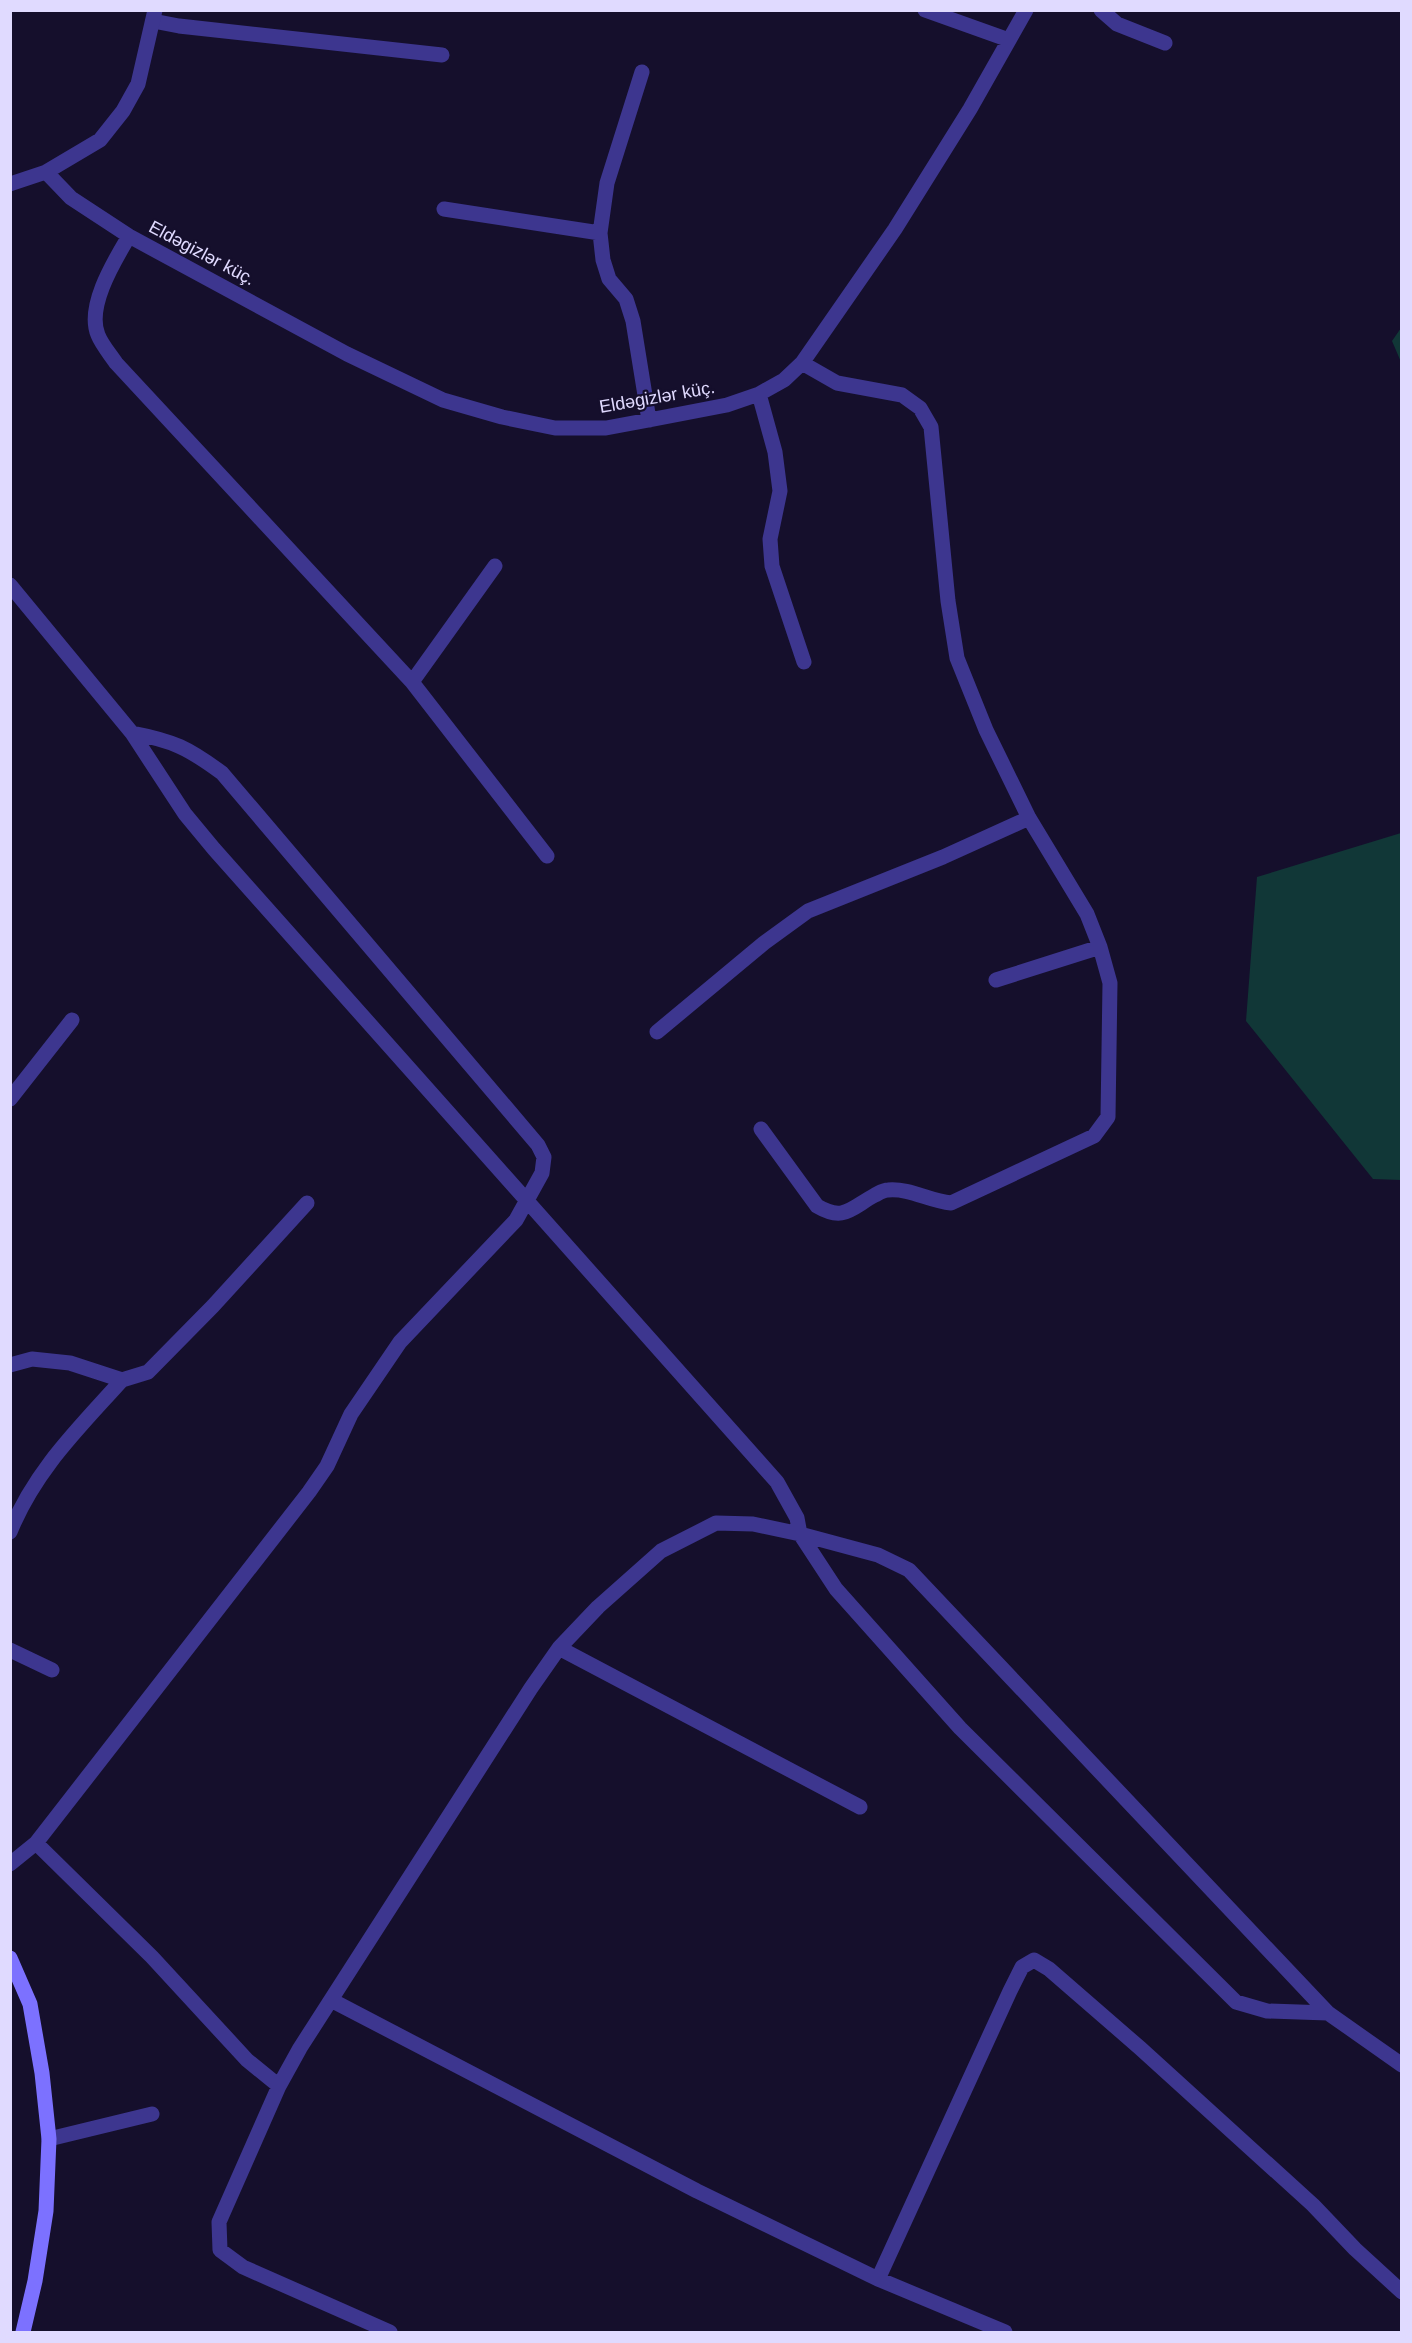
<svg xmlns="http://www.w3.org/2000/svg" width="1412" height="2343" viewBox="0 0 1412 2343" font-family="Helvetica,sans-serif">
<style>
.green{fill:#113737}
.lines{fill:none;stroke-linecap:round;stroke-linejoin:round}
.service{stroke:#3d368f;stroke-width:15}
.minor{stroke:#3d368f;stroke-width:15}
.secondary{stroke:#7c71ff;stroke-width:15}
.labels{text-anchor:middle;stroke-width:4.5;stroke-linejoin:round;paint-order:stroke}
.street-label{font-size:18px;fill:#e0daff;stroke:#150f2c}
</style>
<rect width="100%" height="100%" fill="#150f2c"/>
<path class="green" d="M1401 328V362L1392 341Z
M1401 833 1402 1180H1401L1373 1179 1246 1021 1257 877Z"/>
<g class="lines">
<path class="service" d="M153 21 179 26 442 55
M10 1365 32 1359 70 1363 122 1380 148 1372 213 1306 307 1203
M10 1532C35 1470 79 1428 122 1380
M10 1650 52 1670
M49 2139 152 2114"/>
<path class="minor" d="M925 10 1009 40
M1101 10 1117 24 1165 43
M642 72 607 183 600 233 603 260 609 279 626 299 633 321 649 420
M46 172 71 198 129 236 347 354 443 400 502 417 555 428H606L649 420 727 405 759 394 784 380 802 363 895 229 970 109 1026 10
M10 184 46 172 100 140 123 111 138 84 155 10
M444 209 600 233
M129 236C115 260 86 306 98 335 102 345 110 354 116 363L412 682 547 856
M759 394 775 452 780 491 770 539 772 566 804 662
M10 585 132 733 185 814 214 849 777 1482 797 1518 800 1534 836 1589 960 1728 1236 2002 1267 2011 1328 2013 1402 2065
M412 682 495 566
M996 980 1100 947
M657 1032 764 943 808 911 943 857 1029 818
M10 1099 72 1020
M761 1129 817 1206C844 1222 851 1208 875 1195 879 1193 883 1190 888 1190 910 1188 929 1201 951 1203L1094 1136 1108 1117 1110 983 1100 947 1087 914 1029 818 986 730 957 658 948 601 931 427 920 408 902 395 837 383 802 363
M559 1648 860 1807
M36 1843 152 1957 247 2060 279 2086
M10 1864 36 1843 309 1492 327 1466 351 1414 400 1342 516 1220 542 1173 544 1157 538 1145 222 773C188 748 174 741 132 733
M331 2000 697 2191 878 2279 1005 2332
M878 2279 1010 1991 1022 1967 1034 1960 1049 1969 1140 2048 1313 2205 1355 2249 1402 2292
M390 2332 243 2267 220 2250 219 2222 279 2086 300 2048 531 1688 559 1648 598 1607 661 1551 716 1523 753 1524 800 1534 878 1555 909 1570 1328 2013"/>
<path class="secondary" d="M10 1958 30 2004 42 2073 49 2139 46 2211 35 2281 23 2332"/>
</g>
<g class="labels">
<g class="street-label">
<text transform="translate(202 253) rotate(28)" y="6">Eldəgizlər küç.</text>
<text transform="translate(657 397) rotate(-10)" y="6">Eldəgizlər küç.</text>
</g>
</g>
<rect width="1412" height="2343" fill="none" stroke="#e0daff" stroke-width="24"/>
</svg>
